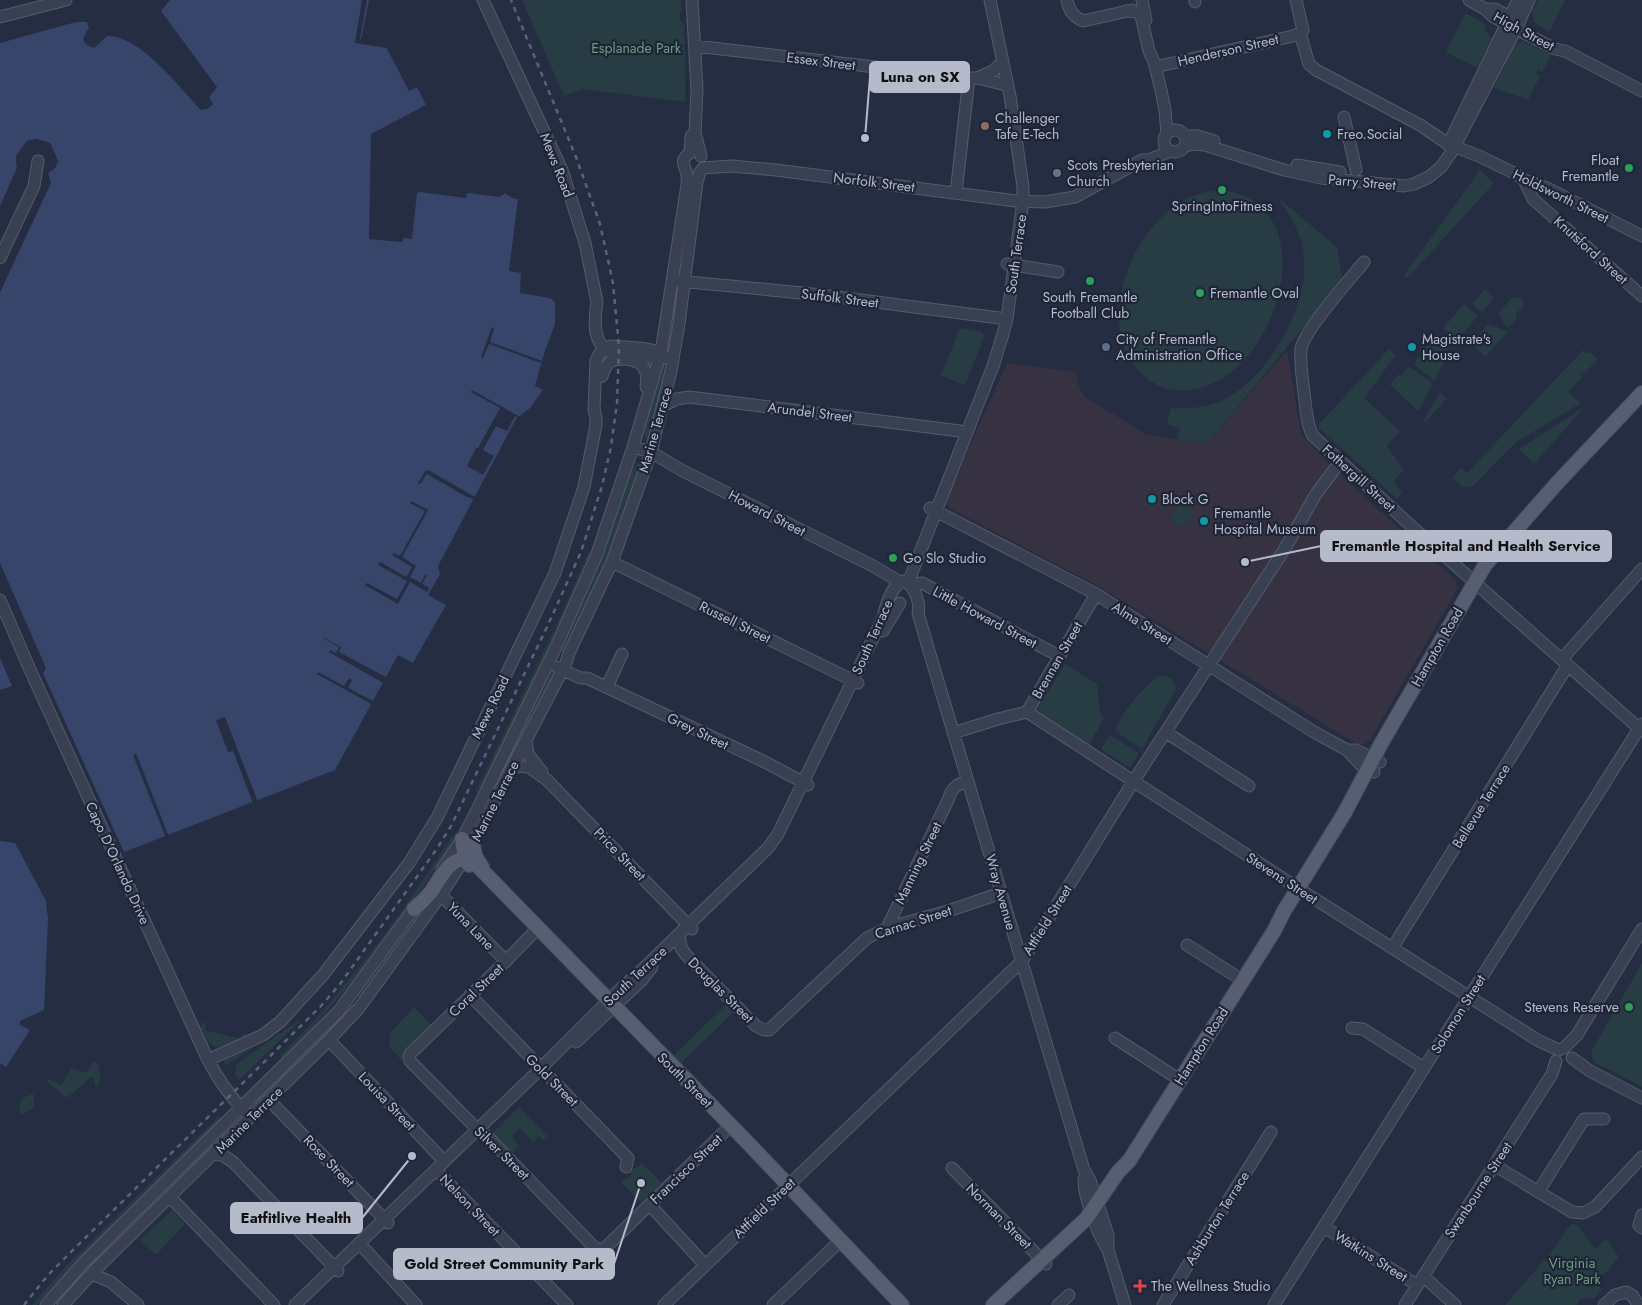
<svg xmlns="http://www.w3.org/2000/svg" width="1642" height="1305" viewBox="0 0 1642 1305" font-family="Jost,sans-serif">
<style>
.medical{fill:#363242}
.green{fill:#273c43}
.water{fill:#38456a}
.pier{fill:#252d42}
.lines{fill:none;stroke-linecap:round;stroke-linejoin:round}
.minor-casing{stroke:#545b6c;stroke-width:13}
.major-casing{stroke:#43495b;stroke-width:16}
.minor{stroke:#394052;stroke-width:11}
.major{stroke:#575e71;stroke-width:14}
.rail{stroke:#5b6379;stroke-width:2.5;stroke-dasharray:5 5;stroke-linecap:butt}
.education-dot{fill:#8d6e63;stroke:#1e2537;stroke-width:2}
.culture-dot{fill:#0f9aa8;stroke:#1e2537;stroke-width:2}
.leisure-dot{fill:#2e9e5b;stroke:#1e2537;stroke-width:2}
.worship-dot{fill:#6b7280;stroke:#1e2537;stroke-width:2}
.service-dot{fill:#5c6f8a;stroke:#1e2537;stroke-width:2}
.health-dot{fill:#e0444e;stroke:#1e2537;stroke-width:2}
.labels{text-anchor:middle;stroke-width:4.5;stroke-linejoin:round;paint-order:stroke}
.street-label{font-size:14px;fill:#b6bbcc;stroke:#1e2537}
.park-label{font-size:14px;fill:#6c9d7f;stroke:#1e2537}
.poi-label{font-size:14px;fill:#b6bbcc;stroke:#1e2537;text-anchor:start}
.leader{fill:none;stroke:#b6bbcc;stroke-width:2}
.callout-dot{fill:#b6bbcc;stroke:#1e2537;stroke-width:2}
.callout{fill:#b6bbcc;stroke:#b6bbcc;stroke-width:2}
.callout-label{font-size:15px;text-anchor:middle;font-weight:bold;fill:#111}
</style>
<rect width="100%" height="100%" fill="#252d42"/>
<path class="medical" d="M1287 350 1301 434 1328 463 1456 581 1458 588 1370 740 1364 744H1357L1100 587 949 508 947 504 946 500 1007 363 1077 372V382L1084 396 1147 435 1207 444Z"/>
<path class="green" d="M522 0H681L682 11 679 16 680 21 684 24 686 102 583 89 564 96Z
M1538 0H1565L1549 32 1534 22 1532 11Z
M1466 13 1485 24V30L1489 34 1488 36 1492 38 1477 68 1446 52Z
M1522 41 1551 55 1542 72 1538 70 1536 74 1540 76 1528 100 1494 88 1514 46Z
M1480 170 1494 183 1414 271 1407 278H1405L1404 276 1410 267Z
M1221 190C1336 203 1272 401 1174 390 1163 389 1152 383 1143 375 1084 321 1143 191 1221 190Z
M1277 197 1337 247 1342 278 1341 282 1207 444 1177 439 1180 428 1167 424 1171 408C1189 409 1207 408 1223 400 1268 378 1308 308 1304 258 1303 235 1290 215 1277 197Z
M1485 289 1494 298 1482 312 1472 304Z
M1513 297 1521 298 1524 305 1516 314 1517 318 1508 328 1502 321 1499 312Z
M1464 304 1478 316 1461 336 1456 337 1445 330 1444 327Z
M1487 325H1492L1508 332 1485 357 1471 343Z
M960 328 982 332 984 337 965 385 941 376Z
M1428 344 1448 349 1449 350 1421 355 1420 353Z
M1389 349 1396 355 1364 398 1400 431 1387 446 1404 470 1394 481 1402 493 1397 499 1317 426Z
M1583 350 1587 353H1591L1598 359 1585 373 1582 372 1580 375 1582 377 1568 392 1581 403 1515 443 1473 486C1463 489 1459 486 1453 477L1461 468 1467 473Z
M1445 352 1448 353 1435 380H1433L1414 364 1418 357H1425Z
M664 362 666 373 647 447 644 432 645 425 662 363Z
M1410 367 1431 382V387L1418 411 1390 385 1399 374 1401 376 1407 368Z
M1440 392 1447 398 1424 424V420Z
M1581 409H1583L1534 464 1519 449Z
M639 461 643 462 610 558 564 655 563 654 561 650 562 643 630 472Z
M1182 506 1196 512 1189 523 1180 525 1170 520 1174 511Z
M589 551 592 555 559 631 555 629Z
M553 632 555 633 549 647H550L491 769 477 793 475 792 479 785Z
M1065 664 1097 684 1100 712 1104 718 1089 745 1038 713 1037 709Z
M554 670 556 671 466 847 465 844 548 674Z
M1158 676C1169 676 1174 678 1176 689L1142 749 1115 731C1123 709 1141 691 1158 676Z
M1110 735 1139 753 1130 768 1101 749Z
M452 836 455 838C405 917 349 992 283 1059L280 1056C346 990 402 915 452 836Z
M458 863 357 1001 358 992 407 923Z
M1642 963V1087L1594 1062 1591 1052Z
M729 1002 736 1010 681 1063 674 1055Z
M414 1007 433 1027 401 1060 389 1046 390 1033Z
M348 1012V1013L259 1102 256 1098 342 1013Z
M299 1020 300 1021 239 1080 235 1075 237 1064Z
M202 1023H206L205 1030 241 1039 243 1033 252 1037 221 1048C209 1048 206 1037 201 1028Z
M265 1039 233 1061 223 1066 226 1057Z
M94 1061 98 1064 101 1080 96 1088 93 1077 90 1078 67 1098 46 1081 48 1079 61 1085 72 1068 87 1073Z
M34 1094V1108L21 1115C16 1104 23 1095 34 1094Z
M519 1107 547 1136 543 1140 539 1136 533 1142 520 1128 513 1135 514 1137 513 1139 519 1146 512 1153 493 1133Z
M219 1116 222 1118 88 1249 37 1305H32L68 1264Z
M232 1120 235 1124 167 1193H159Z
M641 1162 662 1183 641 1203 621 1182 631 1176 630 1170 640 1166Z
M161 1198 92 1267 87 1262 153 1202Z
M172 1210 185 1224 156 1255 140 1240Z
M1571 1224 1577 1225 1595 1249 1606 1239 1619 1257 1599 1280 1601 1291 1594 1298 1581 1299 1576 1305H1505L1553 1250Z"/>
<path class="water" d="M170 0H369L361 40 384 43 409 91 417 87 426 105 371 134 369 239 402 242 404 238 412 239 417 193 419 192 466 198 467 193 500 197 505 193 512 198 518 199 509 271 521 273 520 293 550 298 555 302V324L545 351 535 386 543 390 530 408 516 419 438 566 440 574 428 595 446 605 413 663 398 655 335 770 124 852 43 673 46 668 0 563V292L50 183 48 173 55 168 58 161 50 143 37 139 27 141 16 156 17 168 0 206V43L76 22H87L89 28C82 39 80 43 94 48L107 36C140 35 179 87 201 110L207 109 213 104 209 97 217 87 161 11Z
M0 658 12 686 0 690Z
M0 841 15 843 46 901 48 920 44 1010 20 1021V1025L30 1030 6 1067 0 1063Z"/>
<path class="pier" d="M362 0H367L360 39 384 43 387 48 355 43Z
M37 139 50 143 58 161 55 168 48 173 51 183 0 292V286L48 183 45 172 53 166 55 161 48 145 37 142 28 143 19 157V169L2 207 0 208 17 168 16 156 27 141Z
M492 327 494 328 490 342 542 361 541 363 489 344 483 358 481 357Z
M472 390 522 418 521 419 515 416 507 431 496 426 483 450 494 456 483 475 467 466 476 448H478L500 408 471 392Z
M428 470 477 498 476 500 465 496 427 474 420 484 418 483 425 471Z
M411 501 428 510 402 557 416 566 410 577 421 583 425 575H427L422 584 429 588 427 592 410 582 398 604 365 585 367 583 397 599 407 581 378 565 380 562 406 577 412 567 392 555 394 553 400 556 425 511 410 503Z
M323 637 341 647 339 652 388 678 385 684 329 652 330 650 336 653 339 647 323 638Z
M318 672 344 686 349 678 352 680 348 688 375 702 373 705 317 674Z
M225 717 258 802 253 803 233 751 228 752 216 720Z
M136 753 169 837 166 838 133 755Z"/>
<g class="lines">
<g class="minor-casing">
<path id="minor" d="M483 0 562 170 585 243 597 302C588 355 611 357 656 357
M692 0 697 90 695 133 701 156
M1067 0C1069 11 1073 16 1083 21L1132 10
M1142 0 1146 20
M1195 0V2
M1296 0 1303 30 1300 33
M1469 0 1485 9 1492 16 1505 23 1555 49 1565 51 1642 91
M1485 9H1495L1516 20
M1126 11 1136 12 1141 16 1149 51 1154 62 1161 90 1165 110 1167 134
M0 17 66 0
M1300 33 1309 64 1316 70 1420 125 1448 144 1479 156 1516 174 1524 180 1547 188 1642 236
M695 46 969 78H977L1002 84
M1155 67 1293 36 1300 33
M977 78 993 71 998 66
M1344 117 1356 170
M1164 141a11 11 0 1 1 22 0a11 11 0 1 1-22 0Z
M1185 136H1198L1214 141
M1448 145 1518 0
M1184 147 1191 144 1205 145 1284 170 1321 178 1404 186 1414 184 1429 177 1441 167 1451 153 1516 29 1529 0
M1297 165 1340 172
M703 168 732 166 776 170 1016 201 1045 202 1075 197 1142 160H1148L1171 151
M1524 180 1533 199 1642 296
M956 193 969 78
M0 258 34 186 38 161
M1364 262C1350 279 1304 330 1301 349 1300 363 1302 378 1304 392 1306 407 1306 423 1313 436L1419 533 1642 731
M1007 264 1058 272
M679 281 822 295 1007 319
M602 376C604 371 605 366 610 362 615 359 621 359 626 359 643 361 649 370 646 387
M662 406 677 399 689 397 960 431
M633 447 651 452 683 471 873 566 900 582
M930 508 1096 594 1314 732 1347 750 1360 764 1374 772
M612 562 858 683
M902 581C913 582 921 603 918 613L929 651 1084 1170 1090 1180 1108 1235V1250L1125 1305
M908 583 993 366 1003 334 1007 319 1023 201V187L1010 96 990 0
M910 585 922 583 1059 656
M0 600 31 672 208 1060C218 1079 230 1096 244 1111
M883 631 900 603
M1562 659 1642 569
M557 667 580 678H587L765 762 808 785
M607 687 622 654
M1027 712 1307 894 1539 1041 1559 1050
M953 733 998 719 1027 712 1096 594
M1167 733 1249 786
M526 740 528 754 542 772
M1347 750H1356L1380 762
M513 766 529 767 547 780 692 929
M442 869 462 839 476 812 556 647 597 554 633 447 661 352 687 185C687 180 688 175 686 171 683 163 681 159 690 153L691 136 695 133
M441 895 501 956
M538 928 506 961 411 1053 409 1057 410 1061 477 1129 487 1136 593 1246 599 1250 604 1249 725 1131
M887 928 949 798C951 788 958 784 967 781
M680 940 681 948 687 956 756 1026 764 1030H769L867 938 887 928 951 910 1001 893
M1187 945 1242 980
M1393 947 1568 665
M470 995 628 1158 626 1167
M1352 1028 1363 1029 1424 1068
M1115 1038 1180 1080
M329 1040 444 1161
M576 1042 642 980 652 967
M1564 1048 1577 1035 1642 929
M1572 1058 1590 1071 1642 1098
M208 1060 263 1035 280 1022 323 975 370 914 409 863 437 818 555 573 584 487 596 425V418L594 409 596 361C599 353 603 346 612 346 626 348 657 346 666 358
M269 1100 388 1223
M215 1154 224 1156 233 1162 338 1271
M1494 1165 1572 1212 1583 1213 1595 1207 1642 1157
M952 1168 1046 1264
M436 1170 567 1305
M1084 1179C1083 1195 1098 1235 1107 1248
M1538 1192 1584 1119H1604
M170 1197 274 1305
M650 1205 705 1265
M1642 1215 1639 1225 1642 1228
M1324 1227 1417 1285
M359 1243 416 1305
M94 1271V1275L111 1282 138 1305
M1423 1276 1455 1305
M46 1305 85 1261 338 1012 418 903
M63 1305 94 1271 329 1040 359 1008 441 895 465 858 566 663 569 653 612 562 651 452 671 371 679 324 697 182 700 172
M295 1305 532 1077 616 993 647 965 768 848 778 834 883 618C886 605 890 589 902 581
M664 1305 1022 961 1133 782 1284 550 1316 494 1340 462
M773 1305 840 1241
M1058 1305 1069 1295
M1163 1305 1271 1132
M1274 1305 1642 724
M1405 1305 1552 1074 1556 1061
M1604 1305 1615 1295 1626 1292 1633 1296 1638 1305"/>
</g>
<g class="major-casing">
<path id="major" d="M462 839 465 858 469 865
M473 843 475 856 482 867
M414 909C420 904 426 898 431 892 441 877 451 854 472 860L748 1143 902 1305
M993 1305 1086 1219 1118 1172 1129 1161 1274 931 1284 911 1345 812 1382 742 1485 565 1558 482 1642 393"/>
</g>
<use href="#minor" class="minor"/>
<use href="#major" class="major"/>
<path class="rail" d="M24 1305 48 1275 74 1249 321 1006 340 984 436 850 451 826 547 627 581 552 602 486 611 447 617 403 619 347 613 283 600 224 576 157 511 0"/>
</g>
<circle class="education-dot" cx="985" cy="126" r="5"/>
<g class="culture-dot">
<circle cx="1327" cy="134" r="5"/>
<circle cx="1412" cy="347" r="5"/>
<circle cx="1152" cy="499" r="5"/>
<circle cx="1204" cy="521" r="5"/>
</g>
<g class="leisure-dot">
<circle cx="1629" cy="168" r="5"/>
<circle cx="1222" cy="190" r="5"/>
<circle cx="1090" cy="281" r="5"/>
<circle cx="1200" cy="293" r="5"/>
<circle cx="893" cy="558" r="5"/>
<circle cx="1629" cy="1007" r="5"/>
</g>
<circle class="worship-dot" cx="1057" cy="173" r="5"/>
<circle class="service-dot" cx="1106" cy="347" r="5"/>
<path class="health-dot" d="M1137.5 1278.5h5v5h5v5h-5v5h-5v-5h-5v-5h5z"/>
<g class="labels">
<g class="street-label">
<text transform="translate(1524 31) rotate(28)" y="5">High Street</text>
<text transform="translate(1228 50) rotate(-13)" y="5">Henderson Street</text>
<text transform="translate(821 61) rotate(7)" y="5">Essex Street</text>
<text transform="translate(557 165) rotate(68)" y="5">Mews Road</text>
<text transform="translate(874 182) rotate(7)" y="5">Norfolk Street</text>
<text transform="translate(1362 182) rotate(5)" y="5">Parry Street</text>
<text transform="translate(1561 196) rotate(26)" y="5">Holdsworth Street</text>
<text transform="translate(1591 250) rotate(42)" y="5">Knutsford Street</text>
<text transform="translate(1016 254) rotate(-82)" y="5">South Terrace</text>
<text transform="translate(840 298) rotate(7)" y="5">Suffolk Street</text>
<text transform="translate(810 412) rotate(7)" y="5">Arundel Street</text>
<text transform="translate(655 430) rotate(-74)" y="5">Marine Terrace</text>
<text transform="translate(1359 478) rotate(42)" y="5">Fothergill Street</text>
<text transform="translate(767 513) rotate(27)" y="5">Howard Street</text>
<text transform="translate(985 617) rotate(28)" y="5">Little Howard Street</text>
<text transform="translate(735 622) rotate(26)" y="5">Russell Street</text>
<text transform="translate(1142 623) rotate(32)" y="5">Alma Street</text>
<text transform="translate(872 637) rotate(-66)" y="5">South Terrace</text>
<text transform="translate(1437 647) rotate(-60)" y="5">Hampton Road</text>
<text transform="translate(1057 660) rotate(-60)" y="5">Brennan Street</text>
<text transform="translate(490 707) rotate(-64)" y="5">Mews Road</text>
<text transform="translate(698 731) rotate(26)" y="5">Grey Street</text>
<text transform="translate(495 801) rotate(-63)" y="5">Marine Terrace</text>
<text transform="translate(1481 806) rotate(-58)" y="5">Bellevue Terrace</text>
<text transform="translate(620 854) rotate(46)" y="5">Price Street</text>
<text transform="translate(118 863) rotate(65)" y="5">Capo D'Orlando Drive</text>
<text transform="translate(918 863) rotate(-64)" y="5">Manning Street</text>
<text transform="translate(1282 878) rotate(33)" y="5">Stevens Street</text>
<text transform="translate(1001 892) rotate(74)" y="5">Wray Avenue</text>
<text transform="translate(1047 920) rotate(-58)" y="5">Attfield Street</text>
<text transform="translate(913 922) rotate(-18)" y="5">Carnac Street</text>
<text transform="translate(471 926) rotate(46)" y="5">Yuna Lane</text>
<text transform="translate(635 976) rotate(-43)" y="5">South Terrace</text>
<text transform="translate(476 990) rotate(-44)" y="5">Coral Street</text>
<text transform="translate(721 990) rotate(45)" y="5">Douglas Street</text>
<text transform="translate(1458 1014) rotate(-58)" y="5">Solomon Street</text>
<text transform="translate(1201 1046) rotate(-58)" y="5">Hampton Road</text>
<text transform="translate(552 1080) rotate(45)" y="5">Gold Street</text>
<text transform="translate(685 1080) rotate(45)" y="5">South Street</text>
<text transform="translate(387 1101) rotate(46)" y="5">Louisa Street</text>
<text transform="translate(249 1120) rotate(-45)" y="5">Marine Terrace</text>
<text transform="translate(502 1153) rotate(44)" y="5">Silver Street</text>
<text transform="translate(329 1161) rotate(46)" y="5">Rose Street</text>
<text transform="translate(686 1169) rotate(-44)" y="5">Francisco Street</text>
<text transform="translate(1478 1190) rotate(-57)" y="5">Swanbourne Street</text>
<text transform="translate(470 1205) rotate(46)" y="5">Nelson Street</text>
<text transform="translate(764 1208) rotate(-44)" y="5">Attfield Street</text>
<text transform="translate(999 1216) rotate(45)" y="5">Norman Street</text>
<text transform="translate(1217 1218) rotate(-58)" y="5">Ashburton Terrace</text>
<text transform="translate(1371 1256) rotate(32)" y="5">Watkins Street</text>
</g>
<g class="park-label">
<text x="636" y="53">Esplanade Park</text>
<text x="1572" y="1268">Virginia<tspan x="1572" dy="16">Ryan Park</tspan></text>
</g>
<g class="poi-label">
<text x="995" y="123">Challenger<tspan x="995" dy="16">Tafe E-Tech</tspan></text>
<text x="1337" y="139">Freo.Social</text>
<text x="1619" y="165" text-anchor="end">Float<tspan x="1619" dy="16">Fremantle</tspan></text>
<text x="1067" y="170">Scots Presbyterian<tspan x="1067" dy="16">Church</tspan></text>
<text x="1222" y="211" text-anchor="middle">SpringIntoFitness</text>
<text x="1210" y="298">Fremantle Oval</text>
<text x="1090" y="302" text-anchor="middle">South Fremantle<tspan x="1090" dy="16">Football Club</tspan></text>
<text x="1116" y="344">City of Fremantle<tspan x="1116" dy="16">Administration Office</tspan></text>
<text x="1422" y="344">Magistrate's<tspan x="1422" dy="16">House</tspan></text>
<text x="1162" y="504">Block G</text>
<text x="1214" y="518">Fremantle<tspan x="1214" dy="16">Hospital Museum</tspan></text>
<text x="903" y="563">Go Slo Studio</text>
<text x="1619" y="1012" text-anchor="end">Stevens Reserve</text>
<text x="1151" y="1291">The Wellness Studio</text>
</g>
</g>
<path class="leader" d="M865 138L870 77M1245 562L1321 546M412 1156L362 1218M641 1183L614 1264"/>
<g class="callout-dot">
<circle cx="865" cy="138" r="5"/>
<circle cx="1245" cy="562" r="5"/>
<circle cx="412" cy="1156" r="5"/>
<circle cx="641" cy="1183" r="5"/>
</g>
<g class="callout">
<rect x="870" y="62" width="99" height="30" rx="5"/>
<rect x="1321" y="531" width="290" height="30" rx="5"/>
<rect x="231" y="1203" width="131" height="30" rx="5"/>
<rect x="394" y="1249" width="220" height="30" rx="5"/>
</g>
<g class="callout-label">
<text x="920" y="82">Luna on SX</text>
<text x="1466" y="551">Fremantle Hospital and Health Service</text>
<text x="296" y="1223">Eatfitlive Health</text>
<text x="504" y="1269">Gold Street Community Park</text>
</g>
</svg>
